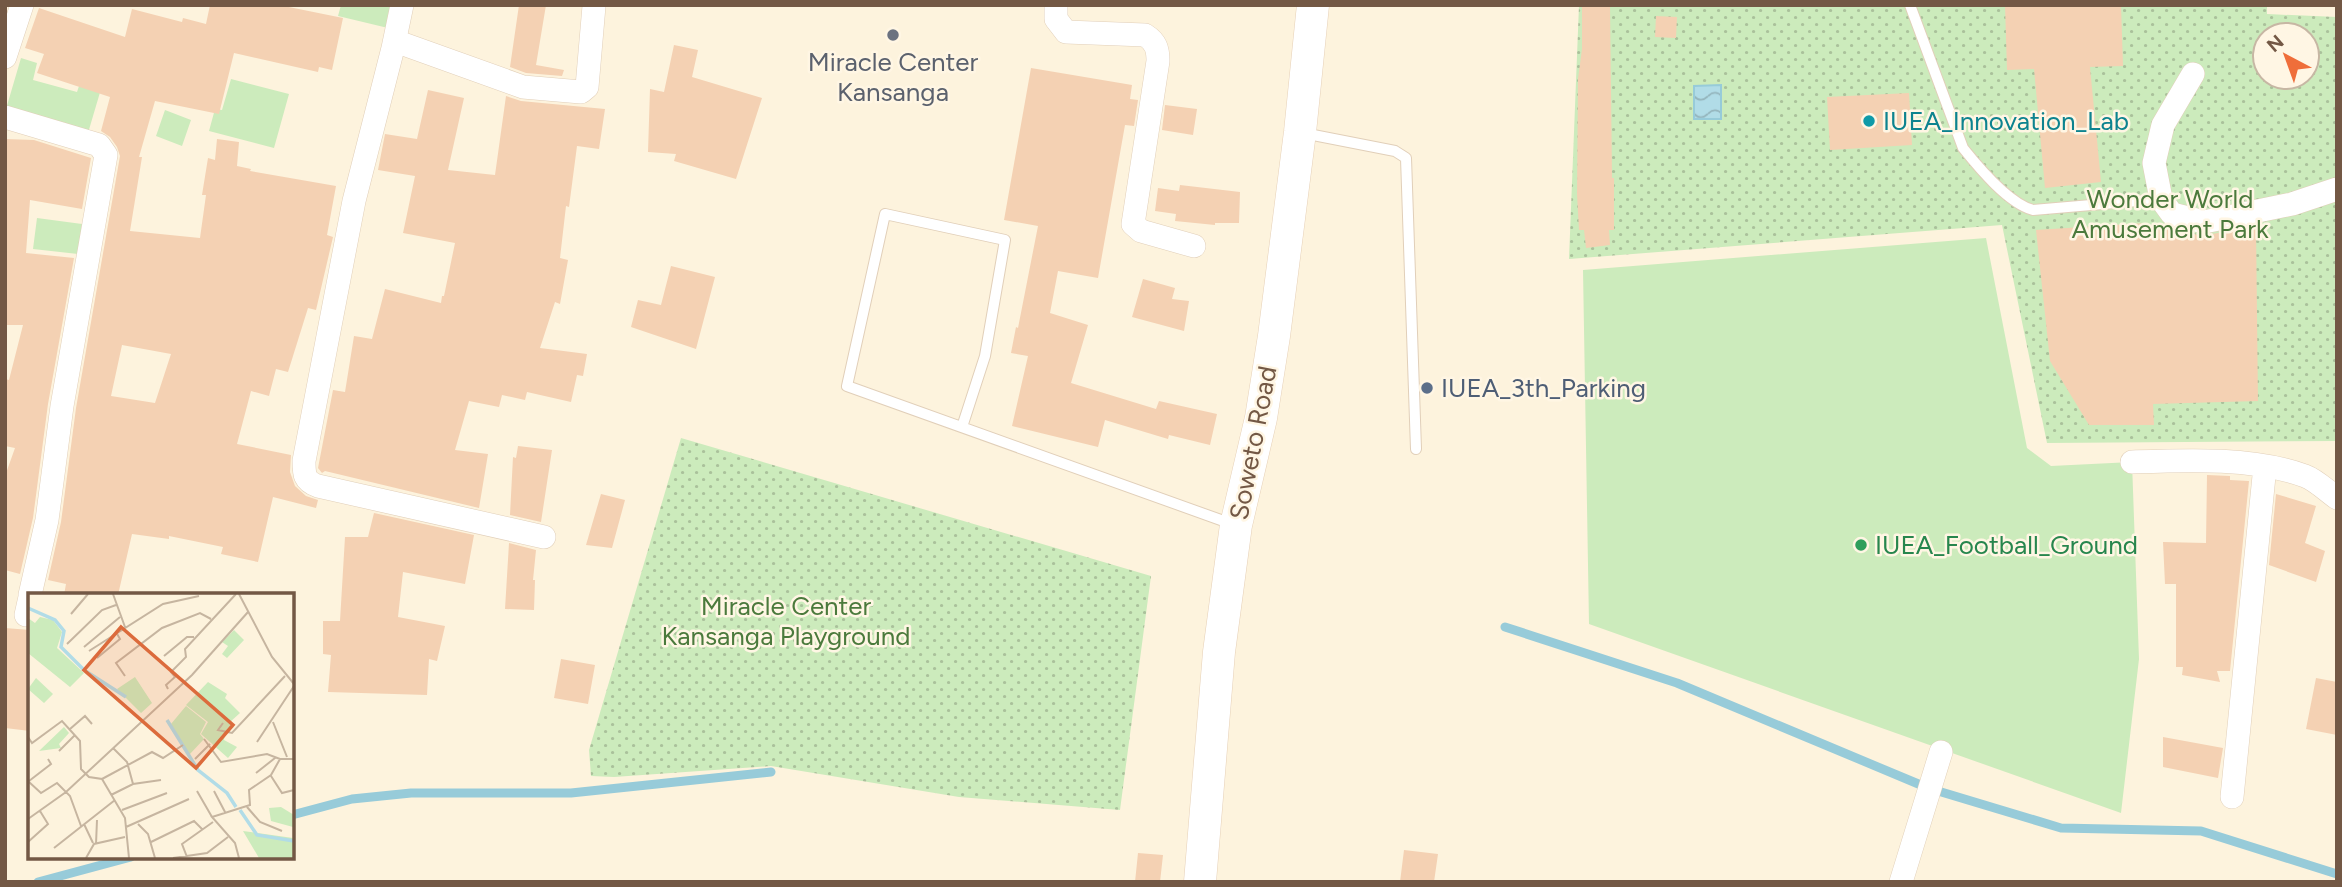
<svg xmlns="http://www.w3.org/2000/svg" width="2342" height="887" viewBox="0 0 2342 887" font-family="Figtree,sans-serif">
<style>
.park{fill:url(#park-dots);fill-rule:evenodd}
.garden{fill:#ccebbc}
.water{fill:url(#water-waves);stroke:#97cbd9;stroke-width:2}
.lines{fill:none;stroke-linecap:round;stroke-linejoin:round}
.stream{stroke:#97cbd9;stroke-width:9}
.building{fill:#f4d1b3;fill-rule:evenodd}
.lane-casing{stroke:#e1cfb9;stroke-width:12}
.street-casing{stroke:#e1cfb9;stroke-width:24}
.secondary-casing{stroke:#e6d0b7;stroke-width:33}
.lane{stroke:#fff;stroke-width:10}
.street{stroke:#fff;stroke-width:23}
.secondary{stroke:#fff;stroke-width:32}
.worship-dot{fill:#6b7280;stroke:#fff6e4;stroke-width:2.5}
.culture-dot{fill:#0f9aa8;stroke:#fff6e4;stroke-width:2.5}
.service-dot{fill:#5c6f8a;stroke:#fff6e4;stroke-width:2.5}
.leisure-dot{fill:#2e9e5b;stroke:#fff6e4;stroke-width:2.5}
.labels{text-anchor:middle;stroke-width:5;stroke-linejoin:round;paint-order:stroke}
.worship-label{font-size:26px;fill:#5b616d;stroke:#fff6e4}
.culture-label{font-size:26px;fill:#0d838f;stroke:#fff6e4;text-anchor:start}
.park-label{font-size:26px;fill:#4b7a3c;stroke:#fff6e4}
.service-label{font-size:26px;fill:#4e5e75;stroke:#fff6e4;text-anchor:start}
.street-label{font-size:26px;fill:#735845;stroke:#fff6e4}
.leisure-label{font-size:26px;fill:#27864d;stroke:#fff6e4;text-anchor:start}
.inset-river{fill:none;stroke:#b1dce7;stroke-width:3.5}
.inset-road{fill:none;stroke:#c6b5a0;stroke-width:2}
.view{fill:#dc6b3c;fill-opacity:0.15;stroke:#dc6b3c;stroke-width:3.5}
.inset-edge{fill:none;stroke:#735845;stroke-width:3.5}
</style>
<defs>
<pattern id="park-dots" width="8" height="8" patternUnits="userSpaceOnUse" patternTransform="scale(1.75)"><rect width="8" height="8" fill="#ccebbc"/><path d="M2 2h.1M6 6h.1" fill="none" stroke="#aac19b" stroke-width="1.8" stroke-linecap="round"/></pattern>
<pattern id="water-waves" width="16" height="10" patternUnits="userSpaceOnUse" patternTransform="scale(1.75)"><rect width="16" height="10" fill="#b1dce7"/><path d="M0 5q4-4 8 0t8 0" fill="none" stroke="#94b5bd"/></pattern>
</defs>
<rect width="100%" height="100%" fill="#fdf3dd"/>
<path class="park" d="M1579 5H2267V14L2337 17V441L2047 443 2002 225 1569 259ZM2265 35H2307V77H2265Z
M681 438 1151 576 1120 810 959 797 771 766 614 777 591 776 589 750Z"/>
<path class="garden" d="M341 5H394L388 28 338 16Z
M21 58 37 63 33 80 77 92 80 83 101 89 88 133 6 109Z
M231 79 289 94 274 148 209 131 215 109 222 110Z
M165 110 191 120 182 146 156 136Z
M37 218 82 224 78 254 33 249Z
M1986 238 2027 448 2051 466 2132 462 2139 659 2121 813 1589 624 1583 270Z"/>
<path class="water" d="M1721 85V119H1694V86Z"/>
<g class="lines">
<path class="stream" d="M1505 627 1677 683 1928 788 2061 828 2201 831 2337 874
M292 815 352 799 411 793H571L771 772
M38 882 131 857"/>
</g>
<path class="building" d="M210 5H279L343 18 332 70 319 67 318 72 234 53 219 114 155 101 139 157H142L130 231 200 238 206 195H202L208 158 215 160 217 139 239 142 237 166 251 169 250 171 336 186 327 235 333 237 316 310 308 308 288 372 276 369 269 396 251 391 237 444 291 455 290 472 295 486 306 496 318 500 316 508 273 497 258 562 221 554 223 547 169 536V539L132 534 118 595H64L66 584 48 580 61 522 76 408 120 156 117 147 110 137 101 131 110 97 37 73 44 54 25 48 39 8 125 37 132 9 182 22 183 18 206 24ZM122 345 171 354 155 403 111 396Z
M519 5H546L536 65 564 70 562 76 526 73 510 67Z
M1582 5H1610L1612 178H1614V230H1609L1610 245 1586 248 1584 230H1579L1577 194 1578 79 1582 49Z
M2005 5H2121L2123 66 2090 67 2101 182 2045 188 2034 69 2007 70Z
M1656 16 1677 17 1676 38 1655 37Z
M674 45 698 50 692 77 762 98 736 179 674 161 676 154 648 152 650 89 664 92Z
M1031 68 1132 85 1130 99 1138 100 1134 126 1125 125 1098 278 1058 271 1050 313 1088 325 1071 383 1156 409 1159 401 1217 414 1210 445 1169 435 1168 439 1105 420 1098 447 1012 426 1028 356 1011 353 1016 327 1018 328 1038 226 1004 220Z
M428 90 464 98 448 170 495 175 506 96 521 101 605 109 599 149 577 146 569 207 566 206 560 258 568 260 560 304 555 302 540 348 587 354 583 376 577 375 571 402 527 392 525 400 502 395 499 407 469 401 455 450 488 454 479 508 325 471 322 473 318 468 333 390 345 392 354 336 372 339 385 289 441 303 442 296H444L455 243 403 233 415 176 378 170 385 134 417 139Z
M1909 93 1912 145 1830 150 1827 97Z
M1165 105 1197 109 1193 135 1162 130Z
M5 139 34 140 91 158 82 209 30 200 26 253 74 258 48 404 33 518 20 574 5 570V476L15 448 5 446V379L9 380 23 325H5Z
M1180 185 1240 192 1239 223H1215V225L1175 221 1176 214 1155 211 1158 188 1179 191Z
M2145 223 2146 225H2165L2201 236 2256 226 2258 401 2153 404 2154 425H2089L2050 361 2036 230Z
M671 266 715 277 696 349 631 327 638 300 661 305Z
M1143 279 1175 288 1172 299 1189 301 1184 331 1132 317Z
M518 446 552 450 541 522 510 515 513 457 516 458Z
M2207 475 2230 476V480L2249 481 2230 671H2217L2220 682 2182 675 2183 667H2176V584H2165L2163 542 2206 543Z
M601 494 625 500 612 548 586 545Z
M2276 494 2316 506 2305 543 2325 551 2316 582 2269 565Z
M374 513 474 535 465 584 403 572 398 617 445 626 437 661 429 659 427 695 328 692 331 655 323 654V621H340L345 537H368Z
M509 543 536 550 533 580H535L534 610 505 609Z
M5 628 30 630V731L5 728Z
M561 659 595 665 588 704 554 698Z
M2316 678 2337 682V735L2306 729Z
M2163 737 2223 748 2218 778 2163 767Z
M1404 850 1438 854 1434 882H1400Z
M1138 853 1163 855 1160 882H1135Z"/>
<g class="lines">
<g class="lane-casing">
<path id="lane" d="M1910 5 1963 148C1979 168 2008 203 2033 210L2161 199
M1303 133 1395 151 1406 158 1416 449
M962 427 985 356 1005 240 885 214 847 386 1232 524"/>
</g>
<g class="street-casing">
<path id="street" d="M402 5 393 48 354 201 304 461C304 474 304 481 318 486L544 537
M1056 5V19L1066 32 1145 35C1156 42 1158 49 1158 61L1133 224 1141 231 1194 246
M395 41 523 87 581 92 587 87 594 6
M5 57 22 5
M2193 74 2163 125 2154 163 2161 199 2172 214 2204 222 2292 204 2337 189
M5 117 99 145 106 155 62 406 47 520 30 595
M2132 462C2187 460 2253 457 2305 476 2316 480 2327 491 2337 498
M26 615 30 597
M2232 797 2265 466
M1901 882 1941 752"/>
</g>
<g class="secondary-casing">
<path id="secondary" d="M1200 882 1219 652 1236 525 1261 418 1274 336 1300 132 1313 5"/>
</g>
<use href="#lane" class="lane"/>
<use href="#street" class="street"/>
<use href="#secondary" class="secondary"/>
</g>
<circle class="worship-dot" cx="893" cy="35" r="7"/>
<circle class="culture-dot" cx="1869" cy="121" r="7"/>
<circle class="service-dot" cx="1427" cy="388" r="7"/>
<circle class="leisure-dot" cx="1861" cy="545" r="7"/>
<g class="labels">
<g class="worship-label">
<text x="893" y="71">Miracle Center<tspan x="893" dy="30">Kansanga</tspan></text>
</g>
<g class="culture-label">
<text x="1883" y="130">IUEA_Innovation_Lab</text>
</g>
<g class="park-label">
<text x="2170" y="208">Wonder World<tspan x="2170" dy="30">Amusement Park</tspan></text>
<text x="786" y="615">Miracle Center<tspan x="786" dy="30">Kansanga Playground</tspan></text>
</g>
<g class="service-label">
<text x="1441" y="397">IUEA_3th_Parking</text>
</g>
<g class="street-label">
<text transform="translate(1253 443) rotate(-79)" y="9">Soweto Road</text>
</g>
<g class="leisure-label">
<text x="1875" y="554">IUEA_Football_Ground</text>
</g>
</g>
<g transform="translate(28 593)">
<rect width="266" height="266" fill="#fdf3dd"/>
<path d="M12 24 25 27 34 39 29 55 56 80 42 94 0 60V25L7 30ZM8 85 25 101 16 110 0 96ZM36 134 41 140 31 151 33 155 11 158Z" fill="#ccebbc"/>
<path d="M206 37 216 47 199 65 194 61 200 53 194 49Z" fill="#ccebbc"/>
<path d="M253 214 266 222V265H231L215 238 265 245V234L243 228 241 215Z" fill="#ccebbc"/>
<path d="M107 84 124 110 113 120 89 96ZM180 89 199 101 197 105 212 120 202 129 206 134 197 141 196 147 209 154 200 165 173 141 180 129 158 112Z" fill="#ccebbc"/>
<path d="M158 113 178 129 172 141 176 146 161 162 143 131Z" fill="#ccebbc"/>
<path class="inset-river" d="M0 15 27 27 36 38 33 54 56 77 98 104M139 127 170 177 199 200 208 214M212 217 229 242 266 248"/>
<path class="inset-road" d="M85 1 97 34M211 1 244 64 266 91M43 21 60 1M39 51 74 17 88 12M56 54 92 24M61 58 135 11 171 3M136 63 159 44H166M69 65 92 46 88 39M97 83 88 70 134 35 172 20 183 26M140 96 138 92 147 84 143 79 158 64 157 56 208 1M245 129 259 164M195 130 190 137 204 140 257 83M42 136 57 123 64 131M0 144 4 150 34 128 52 148 53 176 61 184 74 186 97 225 101 265M176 146 193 169 239 161 252 166M229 149 266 93M85 155 99 169 105 191M31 158 47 142M167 166 182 151M228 180 247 165M243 183 254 200 266 197M74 186 124 159 135 165 155 152M1 188 23 171 20 166M1 189 13 200 29 190 42 203 53 233M169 198 184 224M186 198 197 219M83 202 105 191 133 187M219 214 232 229 254 238M94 217 139 200M0 226 38 199 164 82 220 19M56 231 65 250M110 231 120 241 127 265M98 234 161 206M0 249 20 231 12 218M123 249 166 228 175 237M68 251 69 227M26 255 87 207M159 264 154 251 185 229M58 265 66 251 97 244M145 265 179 260 200 244M211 265 207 250 184 224 222 212 221 197 243 182 252 166H266"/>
<path class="view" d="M93 34 205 132 168 175 56 77Z"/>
<rect width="266" height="266" class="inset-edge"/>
</g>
<rect width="2342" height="887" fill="none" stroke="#735845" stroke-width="14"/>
<g transform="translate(2286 56) rotate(319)"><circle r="33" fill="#fff6e4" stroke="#c7b7a4" stroke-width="2"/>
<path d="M0-5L12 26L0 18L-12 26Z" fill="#ef6e3a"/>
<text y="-10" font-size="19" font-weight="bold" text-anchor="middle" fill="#735845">N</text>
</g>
</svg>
